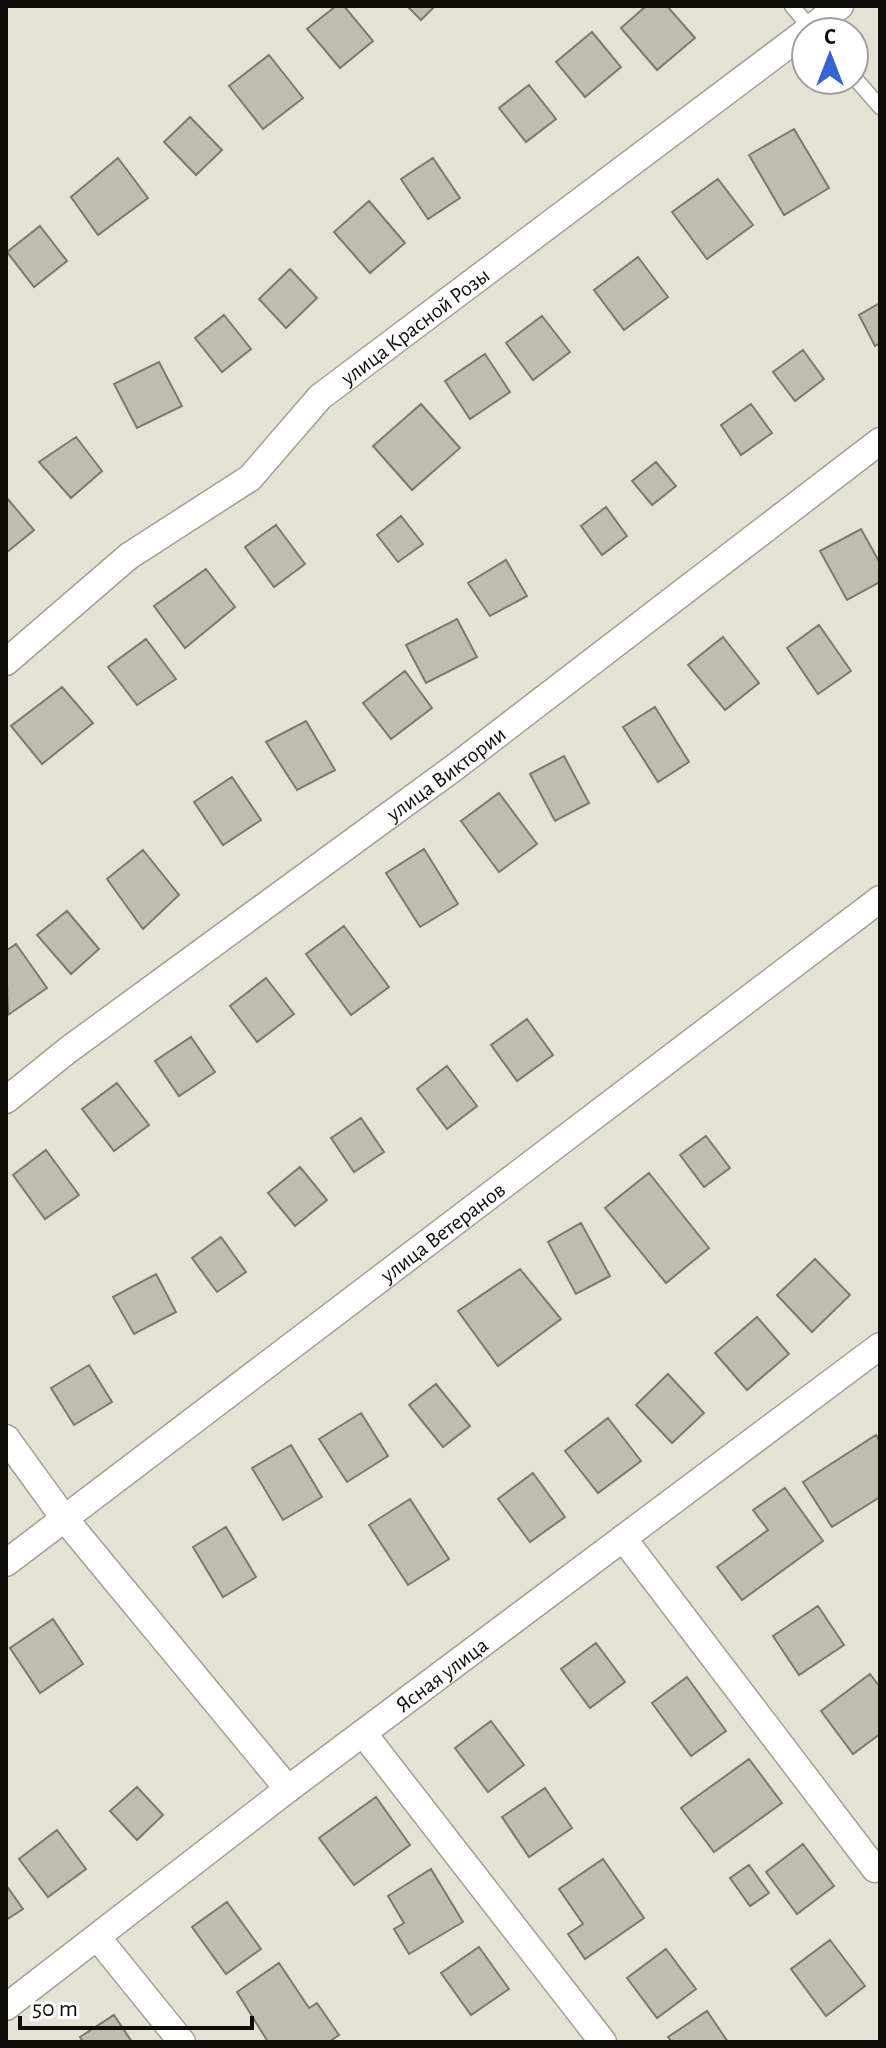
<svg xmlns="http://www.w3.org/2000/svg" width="886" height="2048" viewBox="0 0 886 2048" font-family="'Alegreya Sans',sans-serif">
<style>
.building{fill:#bebdaf;stroke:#7c7a6e;stroke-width:2}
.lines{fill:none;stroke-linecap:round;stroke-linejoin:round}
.lane-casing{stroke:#a1a093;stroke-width:17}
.street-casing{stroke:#a1a093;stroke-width:29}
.lane{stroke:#fff;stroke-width:14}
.street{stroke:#fff;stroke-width:26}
.labels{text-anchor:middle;stroke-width:6;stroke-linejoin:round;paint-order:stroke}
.street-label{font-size:22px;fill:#0f0e0a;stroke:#fff}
</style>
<rect width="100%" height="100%" fill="#e4e2d4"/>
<path class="building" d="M336 6H344L373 41 340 68 307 29Z
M407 6H435L421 20Z
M646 6H667L695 38 657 70 621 28Z
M592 32 621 67 585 97 556 62Z
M269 55 303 98 263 129 229 86Z
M529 85 556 119 526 142 499 108Z
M190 117 222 150 196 175 164 142Z
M794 129 829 188 784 215 749 155Z
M118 158 148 198 98 235 71 197Z
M433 158 460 198 428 219 401 179Z
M718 179 753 225 707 259 672 212Z
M369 201 405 243 370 273 334 232Z
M40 226 67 261 34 287 7 252Z
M638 257 668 297 624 330 594 290Z
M290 269 317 298 286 328 259 299Z
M880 303V343L875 346 859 315Z
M224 315 251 349 222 372 195 338Z
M542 316 570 352 533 380 506 343Z
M803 350 824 379 795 401 773 372Z
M485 354 510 392 470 419 445 381Z
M159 362 182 406 137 428 114 384Z
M421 404 460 448 412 490 373 446Z
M751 404 772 433 741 455 721 425Z
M76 437 102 471 71 498 39 462Z
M656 462 676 486 652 505 632 481Z
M6 497 34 530 6 553Z
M606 507 627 536 602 555 581 526Z
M401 516 423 544 398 562 377 535Z
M276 525 305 564 274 587 245 547Z
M861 529 880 563V582L847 600 820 551Z
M506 560 527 596 490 616 468 583Z
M206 569 235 607 185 648 154 606Z
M457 619 477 657 426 683 406 645Z
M819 625 851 671 818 694 787 648Z
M723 637 759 683 725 710 688 665Z
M146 639 176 679 137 705 108 667Z
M405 671 432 708 391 739 363 703Z
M62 687 93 723 42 764 11 726Z
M655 707 689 762 658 782 623 727Z
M306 721 335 770 297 790 266 742Z
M564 756 589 803 555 821 530 774Z
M232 777 261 820 223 845 194 802Z
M499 793 537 844 499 872 461 821Z
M424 849 458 904 420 927 386 873Z
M143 850 179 895 143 929 107 879Z
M67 911 99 949 71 974 37 935Z
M344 926 389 987 351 1015 306 954Z
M16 944 47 988 8 1015 6 951Z
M266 978 294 1014 257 1042 230 1006Z
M527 1019 553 1055 517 1081 491 1045Z
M191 1037 215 1072 179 1096 155 1061Z
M447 1066 477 1106 447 1129 417 1089Z
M117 1083 149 1125 114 1151 82 1109Z
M361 1118 384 1152 354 1172 331 1138Z
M706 1136 730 1168 704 1187 680 1155Z
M46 1150 79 1195 45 1219 13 1175Z
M300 1167 327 1200 295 1226 268 1193Z
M649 1173 709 1248 666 1283 605 1208Z
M581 1223 610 1276 576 1294 548 1242Z
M221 1237 246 1272 217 1292 192 1258Z
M815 1259 850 1295 812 1332 777 1295Z
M520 1269 561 1319 498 1366 458 1311Z
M156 1274 176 1312 134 1334 113 1297Z
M757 1317 789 1354 747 1390 715 1353Z
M89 1365 112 1402 74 1425 51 1388Z
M668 1374 704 1413 672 1443 636 1405Z
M436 1384 470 1426 443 1447 409 1405Z
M361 1413 388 1456 347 1482 319 1439Z
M608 1418 641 1461 598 1493 565 1451Z
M876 1435 880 1442V1497L832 1527 803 1482Z
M291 1445 322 1497 283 1520 252 1468Z
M533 1473 565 1517 530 1542 498 1499Z
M785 1488 823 1541 742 1600 717 1567 768 1530 753 1510Z
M410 1499 449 1559 408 1585 369 1525Z
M226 1527 256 1577 223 1597 193 1547Z
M818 1606 844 1645 799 1675 773 1636Z
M53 1619 83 1664 40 1693 10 1648Z
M596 1643 625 1682 590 1708 561 1669Z
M870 1674 880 1687V1734L853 1754 821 1711Z
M687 1677 726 1731 691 1756 652 1703Z
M491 1721 524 1765 488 1792 455 1748Z
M749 1759 782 1803 714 1852 681 1808Z
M137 1787 163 1815 137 1840 110 1811Z
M545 1788 572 1828 529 1857 502 1817Z
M376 1797 410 1845 354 1885 319 1838Z
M57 1830 86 1869 48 1897 19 1859Z
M803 1844 834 1886 797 1914 766 1872Z
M603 1859 644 1918 585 1959 568 1934 583 1924 559 1889Z
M749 1865 769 1893 750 1906 730 1878Z
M431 1869 463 1922 409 1954 394 1929 404 1923 388 1896Z
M6 1885 23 1909 6 1920Z
M227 1902 261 1949 226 1974 192 1927Z
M830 1940 865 1986 826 2016 791 1969Z
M479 1947 509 1989 471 2015 441 1973Z
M666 1949 696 1989 657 2018 627 1978Z
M279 1963 309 2008 317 2003 339 2035 329 2042H268L237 1992Z
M707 2011 728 2042H672L668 2037Z
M114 2015 132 2042H83L80 2037Z"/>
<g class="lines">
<g class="lane-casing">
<path id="lane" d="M792 6 812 30
M854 77 880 107"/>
</g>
<g class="street-casing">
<g id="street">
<path id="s1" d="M6 662 129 556 250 478 320 397 840 6"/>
<path id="s2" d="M6 1100 68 1050 455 767 880 441"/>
<path d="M6 1438 64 1518 288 1789"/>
<path d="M623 1538 875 1869"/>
<path id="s3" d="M6 1563 880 899"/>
<path d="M363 1733 603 2042"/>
<path d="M97 1937 182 2042"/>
<path id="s4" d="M6 2007 288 1789 880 1346"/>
</g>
</g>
<use href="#lane" class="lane"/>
<use href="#street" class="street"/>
</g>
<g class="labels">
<g class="street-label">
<text dy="8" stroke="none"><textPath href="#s1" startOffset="532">улица Красной Розы</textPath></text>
<text dy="8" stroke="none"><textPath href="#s2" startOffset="548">улица Виктории</textPath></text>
<text dy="8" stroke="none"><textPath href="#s3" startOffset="548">улица Ветеранов</textPath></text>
<text dy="8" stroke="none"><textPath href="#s4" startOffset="548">Ясная улица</textPath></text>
</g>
</g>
<rect width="886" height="2048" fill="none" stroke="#0f0e0a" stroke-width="16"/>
<g transform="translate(830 56)"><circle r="38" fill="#ffffff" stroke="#9f9f9d" stroke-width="2"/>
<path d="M0-6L14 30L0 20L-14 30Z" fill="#3764d4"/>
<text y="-12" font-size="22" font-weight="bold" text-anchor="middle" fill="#0f0e0a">С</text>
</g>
<path d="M20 2016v12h232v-12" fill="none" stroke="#0f0e0a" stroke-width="4"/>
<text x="32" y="2016" font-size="24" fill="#0f0e0a" stroke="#ffffff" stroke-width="6" paint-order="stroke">50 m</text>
</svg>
